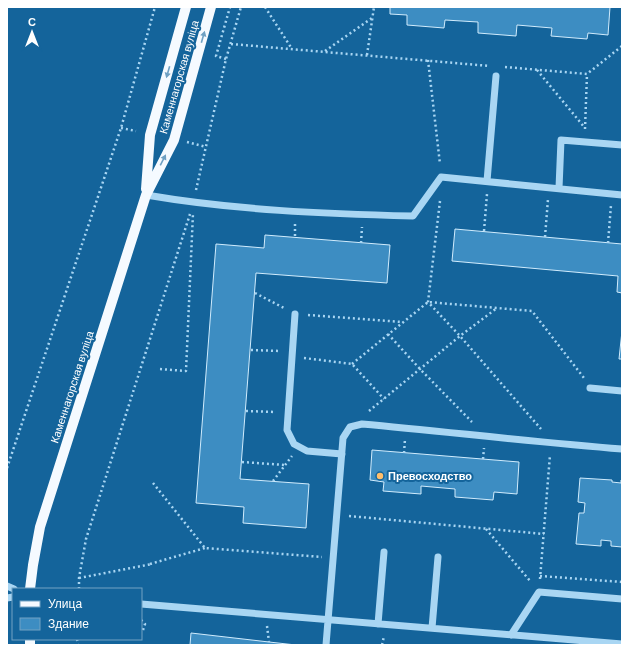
<svg xmlns="http://www.w3.org/2000/svg" width="629" height="652" viewBox="0 0 629 652" font-family="Barlow,sans-serif">
<style>
.building{fill:#3d8dc2;stroke:#d1ecfd}
.lines{fill:none;stroke-linecap:round;stroke-linejoin:round}
.path{stroke:#a9d6f3;stroke-width:2.5;stroke-dasharray:2 3;stroke-linecap:butt}
.minor{stroke:#a9d6f3;stroke-width:7}
.major{stroke:#f5faff;stroke-width:10}
.oneway{fill:#6ea0c3}
.poi-dot{fill:#ffbe6b;stroke:#14649b;stroke-width:1.5}
.labels{text-anchor:middle;stroke-width:4;stroke-linejoin:round;paint-order:stroke}
.street-label{font-size:11px;fill:#fff;stroke:#14649b}
.poi-label{font-size:11px;font-weight:bold;fill:#fff;stroke:#14649b;text-anchor:start}
</style>
<rect width="100%" height="100%" fill="#14649b"/>
<path class="building" d="M390 7H610L608 35 588 33 587 39 551 36 552 28 517 25 516 36 478 33V22L445 20 444 28 407 25V15L390 14Z
M455 229 622 244V293L617 292 618 276 452 261Z
M265 235 390 245 387 283 256 273 240 479 309 484 306 528 243 523 244 507 196 503 216 244 264 248Z
M622 331V359H619Z
M372 450 519 462 517 494 494 492 493 500 455 497V489L421 486V494L383 491 384 482 370 480Z
M580 478 612 480V482L621 483V480H622V547L611 546V541L601 540V546L576 544 579 513H584L585 503 578 502Z
M191 633 269 642 296 645H190Z"/>
<g class="lines">
<path class="path" d="M265 7 292 49
M231 44 490 66
M325 51 372 18
M367 55 374 7
M226 59 216 56 230 7
M428 60 440 164
M505 67 587 74 622 46
M537 70 585 128
M121 128 136 131
M585 129 587 74
M187 142 206 147
M196 190 226 59 241 7
M440 201 428 302 460 336 541 429
M295 224V238
M484 231 487 194
M545 237 548 199
M361 243 362 227
M608 243 611 205
M255 293 284 308
M308 315 402 322
M388 334 420 369 472 422
M251 350 280 351
M304 358 352 364 384 399
M352 364 428 302 532 311 584 378
M160 369 186 371 193 213
M246 411 275 412
M369 411 460 336 497 308
M404 453 405 439
M483 459 484 448
M242 462 285 465
M7 468 121 128 155 7
M273 481 292 456
M153 483 205 548 322 557
M349 516 544 534
M486 529 531 582
M150 564 205 548
M540 576 622 582
M79 578 152 564
M540 579 550 455
M79 589V578L86 539 190 214
M141 620 145 624 143 630
M267 626 269 642
M77 639 78 645
M382 645 384 636"/>
<path class="minor" d="M487 181 496 76
M559 188 561 140 622 145
M146 195C234 210 324 214 413 216L441 177 622 195
M295 314 287 430 294 444 307 451 342 454
M590 388 622 391
M7 586 14 589
M7 598 13 597
M141 604 622 644
M378 624 384 552
M432 628 438 557
M511 635 539 592 622 599
M326 645 343 438 350 427 362 424C449 432 535 442 622 449"/>
<path class="major" d="M146 189 150 135 186 7
M30 589 33 565 40 527 146 195 174 140 211 7
M30 639V645"/>
</g>
<defs><path id="oneway-solid" d="M-6-.8H1V-3.2L6.5 0L1 3.2V.8H-6Z"/></defs>
<g class="oneway">
<use href="#oneway-solid" transform="translate(203 37) rotate(-74)"/>
<use href="#oneway-solid" transform="translate(168 72) rotate(106)"/>
<use href="#oneway-solid" transform="translate(163 160) rotate(-63)"/>
</g>
<circle class="poi-dot" cx="380" cy="476" r="4"/>
<g class="labels">
<g class="street-label">
<text transform="translate(179 77) rotate(-74)" y="4">Каменнагорская вуліца</text>
<text transform="translate(72 387) rotate(-72)" y="4">Каменнагорская вуліца</text>
</g>
<g class="poi-label">
<text x="388" y="480">Превосходство</text>
</g>
</g>
<rect width="629" height="652" fill="none" stroke="#ffffff" stroke-width="16"/>
<rect x="12" y="588" width="130" height="52" fill="#14649b" stroke="#72a2c3"/>
<rect x="20" y="601" width="20" height="6" fill="#f5faff" stroke="#72a2c3"/>
<text x="48" y="608" font-size="12" fill="#ffffff">Улица</text>
<rect x="20" y="618" width="20" height="12" fill="#3d8dc2" stroke="#72a2c3"/>
<text x="48" y="628" font-size="12" fill="#ffffff">Здание</text>
<g transform="translate(32 32)" stroke="#14649b" stroke-width="3" paint-order="stroke">
<path d="M0-3L7 15L0 10L-7 15Z" fill="#ffffff"/>
<text y="-6" font-size="11" font-weight="bold" text-anchor="middle" fill="#ffffff">С</text>
</g>
</svg>
